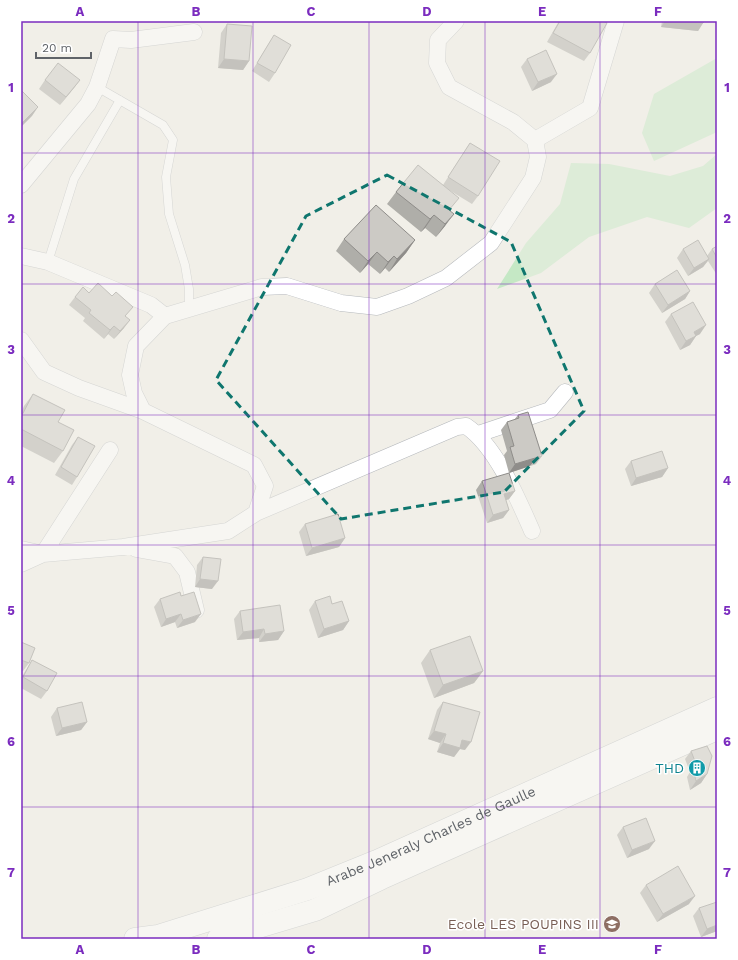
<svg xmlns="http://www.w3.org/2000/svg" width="738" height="960" viewBox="0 0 738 960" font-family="'Work Sans',sans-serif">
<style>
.green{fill:#c5e8c5}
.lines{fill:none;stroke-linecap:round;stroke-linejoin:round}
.lane-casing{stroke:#b5b8bc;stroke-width:9}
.street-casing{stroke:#b5b8bc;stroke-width:17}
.secondary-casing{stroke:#b6babf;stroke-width:23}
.lane{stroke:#fff;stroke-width:8}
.street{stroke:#fff;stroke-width:16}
.secondary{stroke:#fff;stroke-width:22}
.wall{fill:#afaea9}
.shaded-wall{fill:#8f8d8a}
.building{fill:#cccac5;stroke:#8f8d8a}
.marked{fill:none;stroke:#0f766e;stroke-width:3;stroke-dasharray:8 5;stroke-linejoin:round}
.grid{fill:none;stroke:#7b2cbf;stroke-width:1;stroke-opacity:0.55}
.labels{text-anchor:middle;stroke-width:3;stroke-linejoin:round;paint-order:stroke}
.culture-label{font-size:14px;fill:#0d838f;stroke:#fff;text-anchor:end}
.street-label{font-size:14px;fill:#5f6368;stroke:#fff}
.education-label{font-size:14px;fill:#785e54;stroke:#fff;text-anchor:end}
.neatline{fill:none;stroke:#7b2cbf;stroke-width:1.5}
.grid-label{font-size:13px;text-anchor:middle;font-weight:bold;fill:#7b2cbf}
</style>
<rect width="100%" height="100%" fill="#f1efe8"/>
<path class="green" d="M717 58V132L654 161 642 133 654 94Z
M717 154V208L689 228 647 217 589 237 541 273 497 289 526 243 560 204 571 163 609 164 670 176 703 166Z"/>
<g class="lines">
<g class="lane-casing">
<path id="lane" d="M97 87 163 125 173 140 166 177 169 214 185 265 189 289V308
M48 262 74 179 120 100"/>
</g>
<g class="street-casing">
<path id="street" d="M535 140 590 108 616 21
M21 185 88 104 97 87 113 39 131 40 194 32
M21 256 48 262 151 305 165 316
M21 340 44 372 79 388 143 411
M478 434 550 410 565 392
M256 513 457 427 466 426C496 446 518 499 532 531
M21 549 43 554 110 450
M136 549 175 556 187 572 196 610
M21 564 43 554 123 547 228 531 256 513 265 486 254 465 143 411 134 393 130 375 136 346 165 316 262 287 287 286 341 303 377 307 408 296 446 278 491 243 533 178 538 157 535 140 513 122 449 87 437 63 438 40 456 21"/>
</g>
<g class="secondary-casing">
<g id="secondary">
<path id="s1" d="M135 939 158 936 308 889 377 861 717 708"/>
<path d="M218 939 315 910 382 878 717 729"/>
</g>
</g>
<use href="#lane" class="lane"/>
<use href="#street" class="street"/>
<use href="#secondary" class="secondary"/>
</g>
<path class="wall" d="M559 21H603L590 53 584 61 547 42Z
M662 21H704L703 23 698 31 661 27Z
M227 24 249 61 243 70 218 68 221 33Z
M274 35 275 73 269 82 252 71Z
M527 59 551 82 532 91 521 67Z
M45 80H80L60 105 39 89Z
M470 143 478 196 472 204 449 190 450 211 445 226 436 237 425 228 421 232 387 204 396 192 443 185Z
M344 239 415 240 406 253 389 272 385 268 380 274 368 264 360 273 336 251Z
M717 246V275L708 261 703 267 688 276 677 258 683 249 707 256 712 249Z
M655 284 690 291 685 299 662 313 649 293Z
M89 293 126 316 124 328 114 339 108 334 104 339 83 321 85 318 69 305 75 297Z
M671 314 700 334 696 336 690 345 680 350 665 322Z
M33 394 58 422 63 451 54 463 21 446V413L24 406Z
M518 415 536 464 509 473 504 455 507 451 501 430 507 422 514 420Z
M78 437 77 477 72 485 55 475 72 445Z
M631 461 668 468 662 477 631 486 625 469Z
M482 481 515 491 509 499 506 500 509 510 503 518 487 523 476 490Z
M305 524 345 538 339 547 306 556 299 532Z
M203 557 212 589 195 587 197 565Z
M181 596 195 622 177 628 175 622 161 627 154 607 160 599Z
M315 601 332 604 349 621 343 630 318 638 309 610Z
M240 611 284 631 278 640 259 642V638L237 640 234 619Z
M21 642 29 663 23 671H21Z
M430 650 483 671 474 683 434 698 421 663Z
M32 660 47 691 41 699 21 688V678Z
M443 702 465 750 460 749 454 757 437 752 440 743 428 739 437 710Z
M57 708 87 722 81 730 56 736 51 717Z
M691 751 707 774 701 783 690 790 687 777 690 772 685 759Z
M623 827 649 849 627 858 617 835Z
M646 885 689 904 657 922 640 893Z
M699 908 717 931 701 937 693 916Z"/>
<path class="shaded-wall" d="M665 21H690L703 23 698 31 661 27Z
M224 59 249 61 243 70 218 68Z
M557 74 551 82 532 91 538 82Z
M80 80 74 88 60 105 66 97Z
M38 107 32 116 21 127V124Z
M454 214 445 226 436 237 445 224Z
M434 215 425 228 421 232 430 219Z
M415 240 406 253 389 272 397 259Z
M377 252 368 264 360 273 368 261Z
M394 256 385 268 380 274 388 262Z
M709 259 703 267 688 276 694 268Z
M690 291 685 299 662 313 668 305Z
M130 320 124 328 114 339 120 331Z
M706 325 700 334 688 340 694 332Z
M114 326 108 334 104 339 110 330Z
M696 336 690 345 680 350 686 341Z
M542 456 536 464 509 473 515 464Z
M668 468 662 477 631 486 636 478Z
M515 491 509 499 498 503 504 494Z
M509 510 503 518 487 523 493 515Z
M345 538 339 547 306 556 312 548Z
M200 579 218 581 212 589 195 587Z
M181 614 175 622 161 627 166 619Z
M201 614 195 622 177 628 183 620Z
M349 621 343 630 318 638 324 629Z
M264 629 259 638 237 640 243 632Z
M284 631 278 640 259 642 265 634Z
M483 671 474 683 434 698 443 685Z
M87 722 81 730 56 736 62 728Z
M434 731 446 734 440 743 428 739Z
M462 740 471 742 465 750 460 749 454 757 437 752 443 743Z
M707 774 701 783 690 790 696 781Z
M655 841 649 849 627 858 632 850Z
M695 896 689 904 657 922 663 914Z
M717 925V931L701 937 707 929Z"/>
<path class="building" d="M560 21H603L607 23 590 53 553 33Z
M690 21H704L703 23Z
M227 24 252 26 249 61 224 59Z
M274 35 291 45 275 73 257 63Z
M546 50 557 74 538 82 527 59Z
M58 63 80 80 66 97 45 80Z
M21 90 38 107 21 124Z
M470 143 500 161 478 196 448 177Z
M418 165 459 198 449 210 454 214 445 224 434 215 430 219 396 192Z
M376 205 415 240 397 259 394 256 388 262 377 252 368 261 344 239Z
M698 240 709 259 694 268 683 249Z
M717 246V258L712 249Z
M677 270 690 291 668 305 655 284Z
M98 283 112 296 116 292 133 307 125 316 130 320 120 331 114 326 110 330 89 313 91 310 75 297 83 287 89 293Z
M693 302 706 325 694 332 696 336 686 341 671 314Z
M33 394 65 410 58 422 74 430 63 451 21 429V417Z
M528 412 542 456 515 464 510 447 514 446 507 422 519 418 518 415Z
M78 437 95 446 77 477 61 467Z
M662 451 668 468 636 478 631 461Z
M509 473 515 491 504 494 509 510 493 515 482 481Z
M338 514 345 538 312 548 305 524Z
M203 557 221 559 218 581 200 579Z
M180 592 181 596 194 592 201 614 183 620 181 614 166 619 160 599Z
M330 596 332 604 342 601 349 621 324 629 315 601Z
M280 605 284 631 265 634 264 629 243 632 240 611Z
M470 636 483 671 443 685 430 650Z
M21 642 35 648 29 663 21 660Z
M32 660 57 673 47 691 23 677Z
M82 702 87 722 62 728 57 708Z
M443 702 480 712 471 742 462 740 460 748 443 743 446 734 434 731Z
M707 746 712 756 707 774 696 781 693 769 696 764 691 751Z
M646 818 655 841 632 850 623 827Z
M678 866 695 896 663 914 646 885Z
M717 902V925L707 929 699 908Z"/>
<path d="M0 0H738V960H0ZM387 175 511 242 584 411 504 492 341 519 216 380 306 216Z" fill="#f1efe8" fill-opacity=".55" fill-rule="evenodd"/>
<path class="marked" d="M387 175 511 242 584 411 504 492 341 519 216 380 306 216Z"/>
<path class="grid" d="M138 21V939M253 21V939M369 21V939M485 21V939M600 21V939M21 153H717M21 284H717M21 415H717M21 545H717M21 676H717M21 807H717"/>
<defs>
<g id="building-disc" transform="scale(0.9)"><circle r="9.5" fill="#0f9aa8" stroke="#fff"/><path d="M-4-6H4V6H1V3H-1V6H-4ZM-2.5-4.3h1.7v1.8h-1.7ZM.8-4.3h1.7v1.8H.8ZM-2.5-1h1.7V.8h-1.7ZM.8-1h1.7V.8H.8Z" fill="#fff"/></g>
<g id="school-disc" transform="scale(0.9)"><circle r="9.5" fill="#8d6e63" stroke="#fff"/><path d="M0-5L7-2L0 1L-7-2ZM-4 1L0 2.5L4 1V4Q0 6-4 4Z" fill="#fff"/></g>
</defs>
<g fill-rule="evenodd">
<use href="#building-disc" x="697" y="768"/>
<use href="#school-disc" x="612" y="924"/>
</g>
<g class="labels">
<g class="culture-label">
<text x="684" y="773">THD</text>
</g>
<g class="street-label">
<text dy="5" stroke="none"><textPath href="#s1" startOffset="314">Arabe Jeneraly Charles de Gaulle</textPath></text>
</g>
<g class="education-label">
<text x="599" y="929">Ecole LES POUPINS III</text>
</g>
</g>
<rect width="738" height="960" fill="none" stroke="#ffffff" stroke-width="44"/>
<path d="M36 52v6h55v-6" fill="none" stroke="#5f6368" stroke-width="2"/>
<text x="42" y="52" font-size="12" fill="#5f6368" stroke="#ffffff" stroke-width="3" paint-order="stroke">20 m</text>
<rect x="22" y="22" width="694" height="916" class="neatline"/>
<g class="grid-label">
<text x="80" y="16">A</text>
<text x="196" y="16">B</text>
<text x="311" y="16">C</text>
<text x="427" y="16">D</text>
<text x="542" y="16">E</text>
<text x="658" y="16">F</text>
<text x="11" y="92">1</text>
<text x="727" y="92">1</text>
<text x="11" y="223">2</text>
<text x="727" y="223">2</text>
<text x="11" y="354">3</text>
<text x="727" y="354">3</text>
<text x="11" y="485">4</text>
<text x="727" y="485">4</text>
<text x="11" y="615">5</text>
<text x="727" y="615">5</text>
<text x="11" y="746">6</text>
<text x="727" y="746">6</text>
<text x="11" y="877">7</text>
<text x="727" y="877">7</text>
<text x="80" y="954">A</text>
<text x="196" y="954">B</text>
<text x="311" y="954">C</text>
<text x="427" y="954">D</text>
<text x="542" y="954">E</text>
<text x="658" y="954">F</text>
</g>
</svg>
